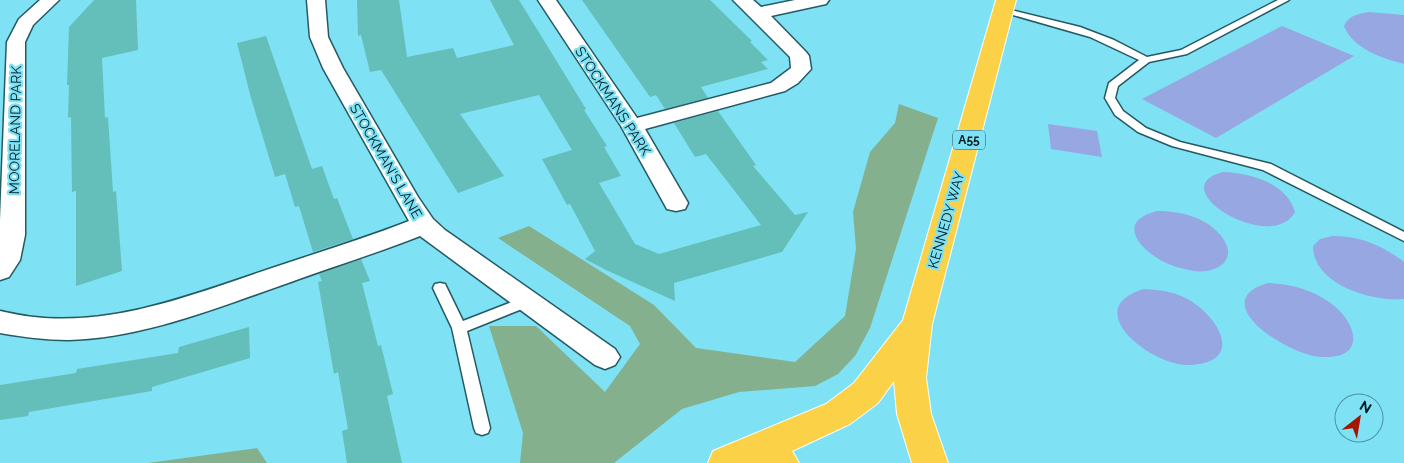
<svg xmlns="http://www.w3.org/2000/svg" width="1404" height="463" viewBox="0 0 1404 463" font-family="Raleway,sans-serif">
<style>
.green{fill:#84b08e}
.water{fill:#96a7e1}
.building{fill:#64bfba}
.lines{fill:none;stroke-linecap:round;stroke-linejoin:round}
.lane-casing{stroke:#255a63;stroke-width:3}
.street-casing{stroke:#255a63;stroke-width:3}
.highway-casing{stroke:#fff;stroke-width:2}
.lane{fill:#fff;fill-rule:evenodd}
.street{fill:#fff;fill-rule:evenodd}
.highway{fill:#fbd147;fill-rule:evenodd}
.labels{text-anchor:middle;stroke-width:4.5;stroke-linejoin:round;paint-order:stroke}
.shield{fill:#7ee1f4;stroke:#265761;stroke-width:1}
.shield-label{font-size:12px;font-weight:bold;fill:#001c22}
.street-label{font-size:14px;fill:#001c22;stroke:#7ee1f4}
</style>
<rect width="100%" height="100%" fill="#7ee1f4"/>
<path class="green" d="M899 104 938 118 870 328 855 356 838 374 815 386 739 392 682 409 614 463H520L523 433 489 326H536L605 392 640 344 630 326 498 238 529 226 654 305 696 348 795 362 845 316 856 249 853 212 870 152 895 123Z
M257 448 267 463H148Z"/>
<path class="water" d="M1369 12 1404 15V64C1382 58 1353 49 1344 26 1349 15 1358 14 1369 12Z
M1282 26 1354 56 1216 138 1142 99Z
M1048 124 1097 131 1102 157 1051 149Z
M1223 172C1250 173 1287 183 1295 212 1272 255 1160 188 1223 172Z
M1157 211C1180 211 1207 217 1222 237 1239 260 1217 274 1194 271 1183 269 1172 266 1162 261 1137 247 1117 221 1157 211Z
M1332 236C1360 236 1382 245 1404 262V299C1373 302 1313 285 1313 246L1320 239Z
M1268 283C1290 284 1310 289 1329 302 1356 320 1369 359 1322 357 1288 356 1204 301 1268 283Z
M1144 289C1161 290 1177 292 1191 301 1222 321 1243 363 1189 365 1151 366 1078 308 1144 289Z"/>
<path class="building" d="M94 0H136L138 50 102 58 105 118 108 117 113 192 116 191 122 271 76 286V191L72 192 71 117 68 118 69 85H67L69 27Z
M357 0H399L407 57 453 48 457 58 514 45 490 0H519L586 109 584 110 607 146 604 147 621 176 599 183 635 244 659 254 761 225 706 154 695 157 674 123 718 111 756 165 753 166 795 215 808 212 782 252 674 283 675 301 606 270 585 259 595 251 570 204 567 205 542 159 572 150 539 95 460 114 504 176 458 193 381 70 370 72 361 35 358 36Z
M582 0H710L752 41 750 42 768 60 761 62 768 69 701 87 708 98 665 109 656 95 650 97Z
M266 36 312 169 322 166 334 199 337 198 353 239 313 252 299 206 295 207 285 174 275 177 251 98 237 43Z
M361 259 370 281 362 283 378 346 381 345 393 394 387 396 402 463H347L342 431 348 429 338 372 334 374 318 282 322 281 319 274Z
M249 327 250 358 152 387V391L29 412 28 416 0 420V385L76 373 77 369 178 353 179 347Z"/>
<g class="lines">
<g class="lane-casing">
<path id="lane" d="M1278 0H1289L1187 54 1149 62 1118 86 1115 98 1123 111 1146 128 1180 142 1271 164 1404 232V241L1263 170 1172 146 1138 132 1115 115 1105 98 1109 83 1139 60 1090 37 999 11 1003 8 1080 27 1114 40 1147 57 1181 50Z
M440 283 445 284 463 321 527 296 532 297 534 301 532 305 467 331 490 428 488 433 482 435 476 433 474 428 452 328 433 288 435 284Z"/>
</g>
<g class="street-casing">
<path id="street" d="M40 0H59L33 25 25 42V235L20 260 9 277 0 280V220L7 42 19 19Z
M307 0H325L328 37 343 68 418 197 433 219 445 230 615 349 620 357 615 365 605 369 595 365 420 236C377 253 332 267 288 283 219 307 141 339 68 340 45 340 23 337 0 333V311C11 313 22 316 34 317 114 326 195 294 269 269 316 253 363 239 409 221L323 68 310 37Z
M538 0H556L637 118 771 83 791 68 790 57 733 0H753L761 7 795 0H829L826 4 771 16 806 52 809 56 811 69 798 83 785 91 645 129 688 203 685 209 676 211 667 209 621 126Z"/>
</g>
<g class="highway-casing">
<path id="highway" d="M996 0H1016L932 324 926 378 931 414 948 463H912L897 414 894 381 878 403 850 424 792 451 799 463H708L713 451 826 404 854 383 903 320Z"/>
</g>
<use href="#lane" class="lane"/>
<use href="#street" class="street"/>
<use href="#highway" class="highway"/>
</g>
<g class="labels">
<rect class="shield" x="953" y="130.5" width="32" height="19" rx="4"/>
<g class="shield-label">
<text x="969" y="144">A55</text>
</g>
<g class="street-label">
<text transform="translate(613 101) rotate(57)" y="5">STOCKMANS PARK</text>
<text transform="translate(15 130) rotate(-89)" y="5">MOORELAND PARK</text>
<text transform="translate(386 161) rotate(60)" y="5">STOCKMAN'S LANE</text>
<text transform="translate(946 220) rotate(-74)" y="5">KENNEDY WAY</text>
</g>
</g>
<g transform="translate(1359 418) rotate(31)"><circle r="24" fill="#7ee1f4" stroke="#4c92a0"/>
<path d="M0-4L9 19L0 12L-9 19Z" fill="#a61400"/>
<text y="-8" font-size="14" font-weight="bold" text-anchor="middle" fill="#001c22">N</text>
</g>
</svg>
